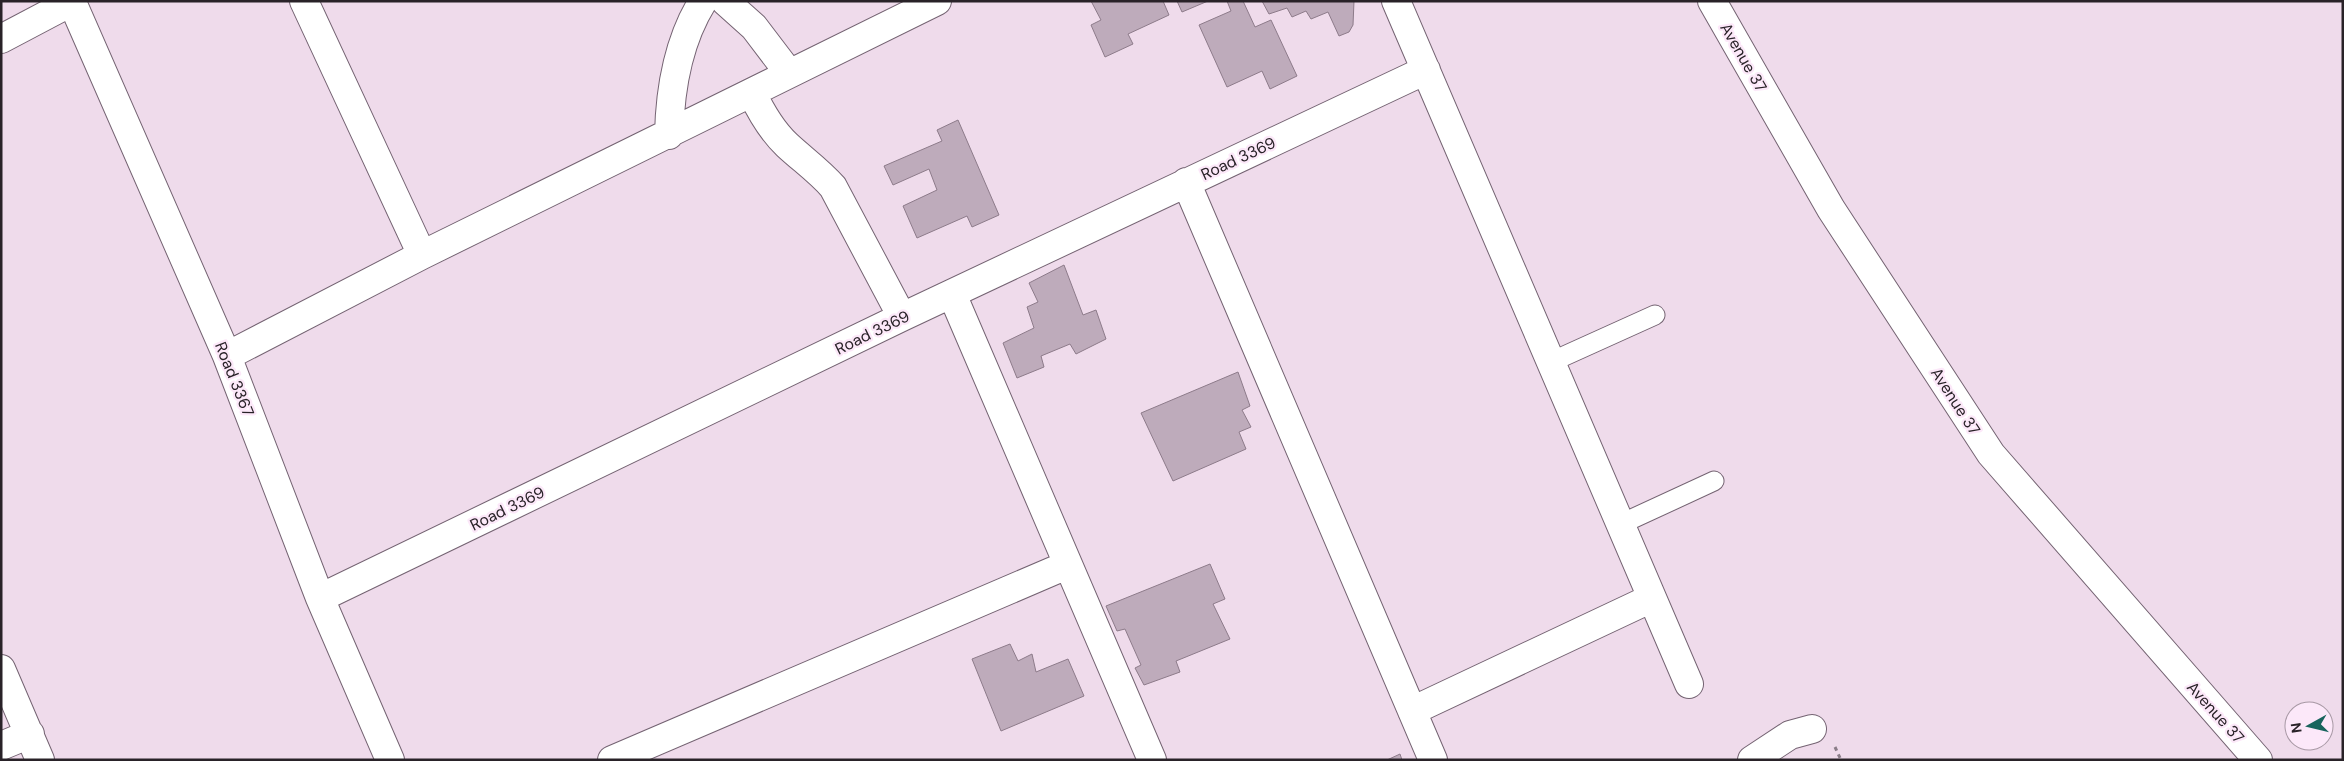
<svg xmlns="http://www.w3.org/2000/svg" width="2344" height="761" viewBox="0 0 2344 761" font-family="'DM Sans',sans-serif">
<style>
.building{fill:#beabbb;stroke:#8d7b8a}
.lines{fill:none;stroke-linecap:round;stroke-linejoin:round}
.service-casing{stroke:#746372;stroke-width:21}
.minor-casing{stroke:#746372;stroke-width:30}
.tertiary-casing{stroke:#746372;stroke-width:30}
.path{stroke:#8a7d88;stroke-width:3;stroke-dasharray:4 4;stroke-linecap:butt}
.service{stroke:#fff;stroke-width:19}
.minor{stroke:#fff;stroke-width:28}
.tertiary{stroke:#fff;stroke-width:28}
.labels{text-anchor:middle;stroke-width:4.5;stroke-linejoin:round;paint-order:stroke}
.street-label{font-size:16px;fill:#292228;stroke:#fce8f9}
</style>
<rect width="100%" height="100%" fill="#efdbeb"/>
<path class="building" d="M1091 1H1163L1169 15 1128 34 1133 44 1105 57 1091 25 1101 20Z
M1177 1H1208L1182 12Z
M1227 1H1243L1255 27 1271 20 1297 76 1270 89 1262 71 1227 87 1199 25 1231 11Z
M1262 1H1354L1353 25 1349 32 1339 36 1328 12 1311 19 1306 11 1292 17 1287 8 1269 14Z
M958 120 999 215 972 227 967 216 917 238 903 206 937 190 929 169 893 185 884 166 942 141 937 130Z
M1064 265 1083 315 1096 310 1106 339 1076 354 1070 344 1041 356 1044 367 1017 378 1003 343 1034 328 1027 307 1038 302 1029 283Z
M1238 372 1250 406 1242 410 1251 427 1239 432 1246 449 1173 481 1141 413Z
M1210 564 1225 599 1213 604 1230 639 1176 661 1180 672 1144 685 1135 668 1141 665 1125 629 1117 631 1106 606Z
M1010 644 1018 661 1032 654 1036 672 1068 659 1084 696 1001 731 972 659Z
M1400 754 1402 760H1387Z"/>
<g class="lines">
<g class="service-casing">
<path id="service" d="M1551 362 1655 315
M1621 524 1714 481"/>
</g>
<g class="minor-casing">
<path id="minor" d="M304 1 422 255
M725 1 754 27 789 73
M1396 1 1689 684
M1712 1 1831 209 1991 454 2258 760
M72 2 227 356 320 598 390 760
M752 93C761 112 771 130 787 145 802 159 819 171 833 187L902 317
M669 135C670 88 678 41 703 1
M1186 182 1433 760
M952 294 1152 760
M227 356 422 255 937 1
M320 598 902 317 1426 70
M1 669 40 760
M1412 711 1652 598
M1 746 30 734
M612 760 1067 565
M1752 760 1790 735 1812 729"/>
</g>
<g class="tertiary-casing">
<path id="tertiary" d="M1 39 73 1"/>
</g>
<path class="path" d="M1835 747 1841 760"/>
<use href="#service" class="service"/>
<use href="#minor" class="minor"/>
<use href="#tertiary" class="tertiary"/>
</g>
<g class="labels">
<g class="street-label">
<text transform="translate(1744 57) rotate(60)" y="6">Avenue 37</text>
<text transform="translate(1238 158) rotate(-25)" y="6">Road 3369</text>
<text transform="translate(872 332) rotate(-26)" y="6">Road 3369</text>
<text transform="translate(235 379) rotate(68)" y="6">Road 3367</text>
<text transform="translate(1956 401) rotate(57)" y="6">Avenue 37</text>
<text transform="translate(507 508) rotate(-26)" y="6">Road 3369</text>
<text transform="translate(2216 712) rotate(48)" y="6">Avenue 37</text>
</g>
</g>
<rect width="2344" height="761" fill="none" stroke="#292228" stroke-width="5"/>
<g transform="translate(2309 726) rotate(262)"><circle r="24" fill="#fce8f9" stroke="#a899a5"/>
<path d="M0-4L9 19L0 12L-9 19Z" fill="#18645d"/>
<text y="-8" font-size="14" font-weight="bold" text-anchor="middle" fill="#292228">N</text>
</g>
</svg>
